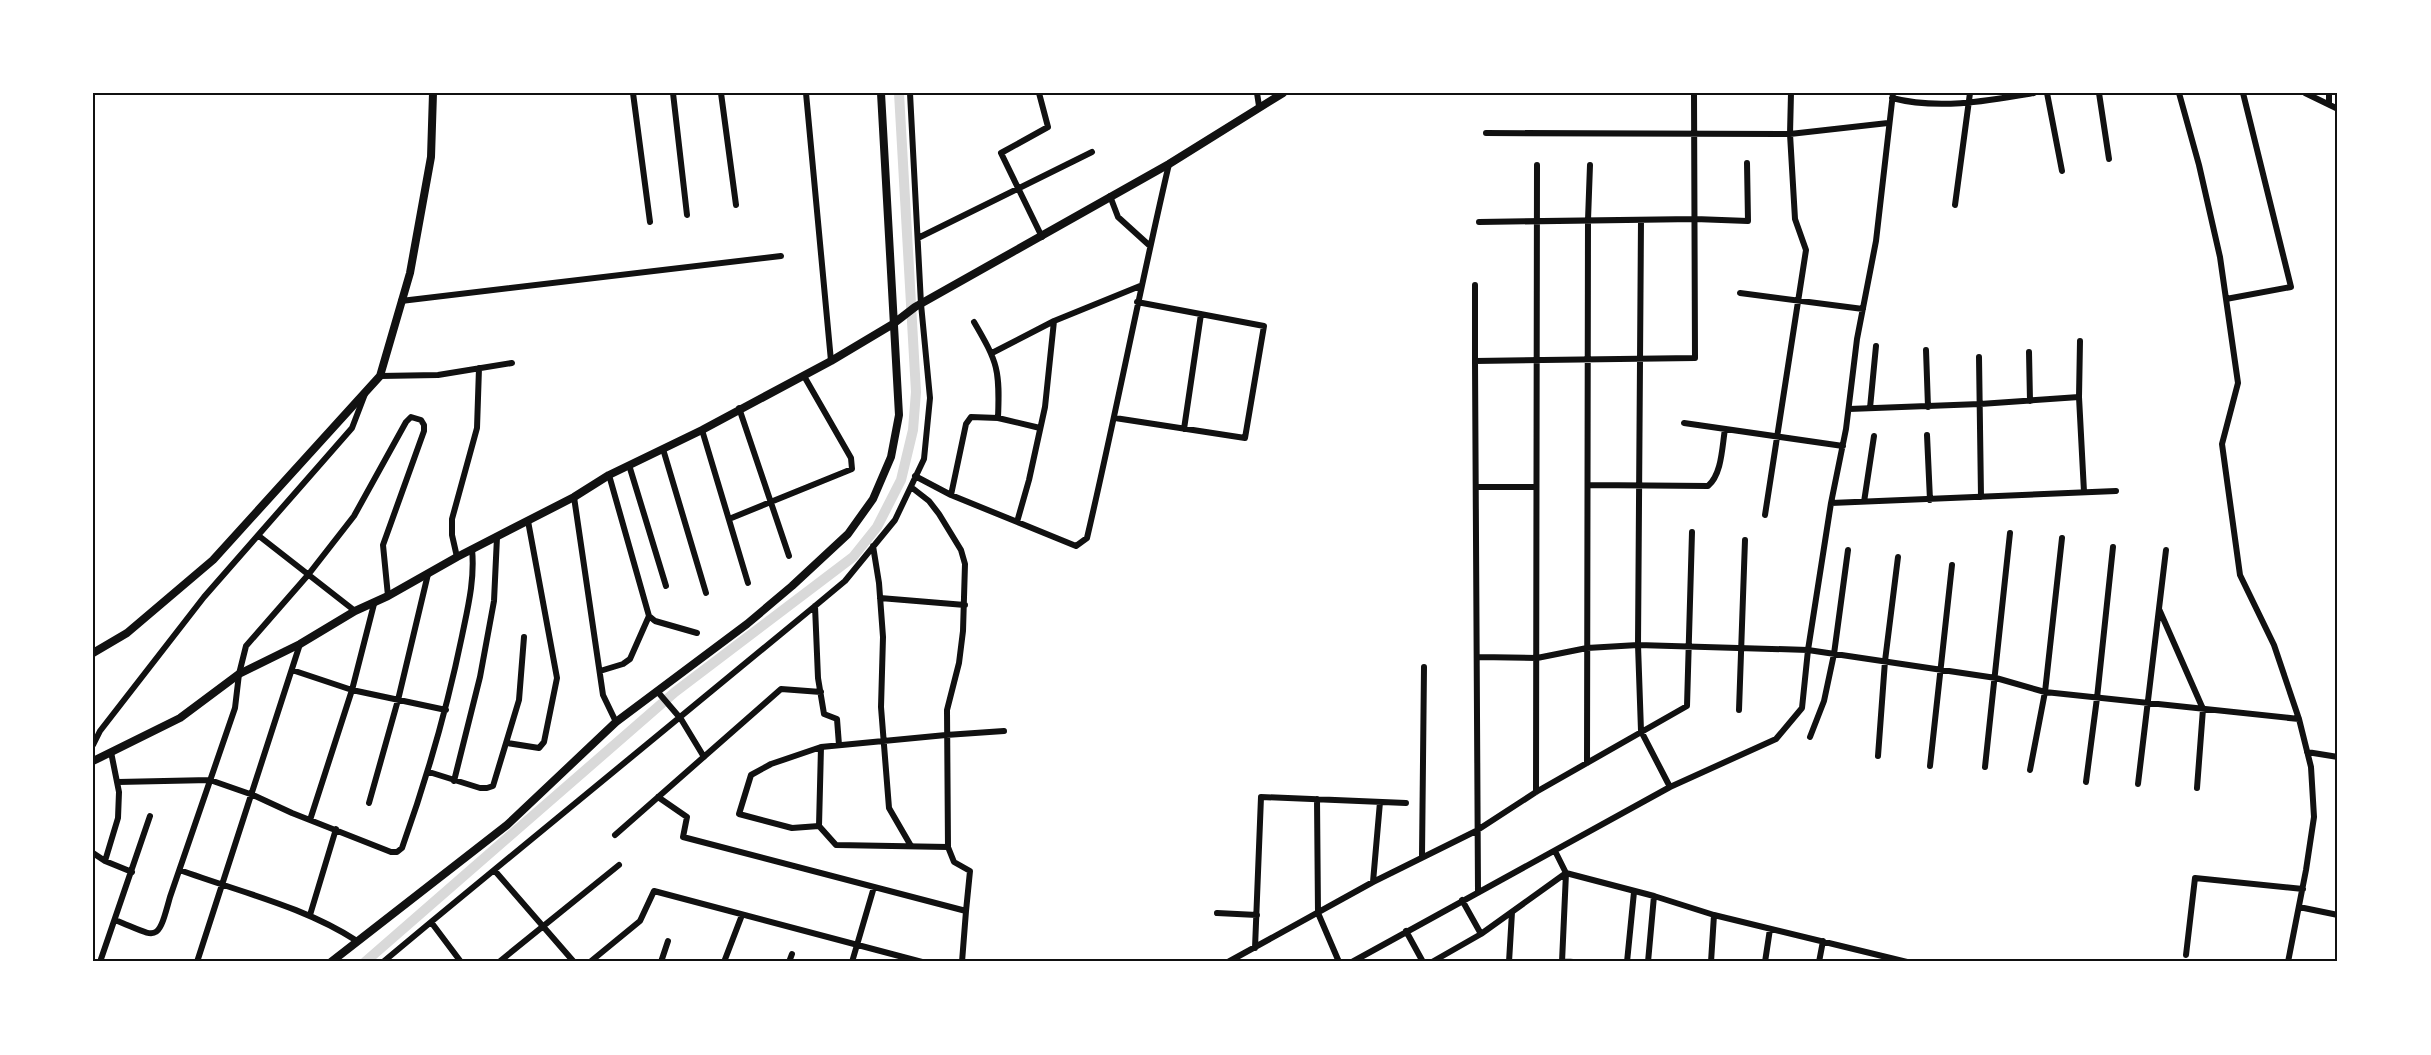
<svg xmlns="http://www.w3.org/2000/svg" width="2431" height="1055" viewBox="0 0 2431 1055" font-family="'Zilla Slab',serif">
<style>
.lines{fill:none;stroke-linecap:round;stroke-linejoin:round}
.canal{stroke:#d9d9d9;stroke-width:10}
.minor{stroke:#111;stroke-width:6}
.tertiary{stroke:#111;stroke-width:8}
.neatline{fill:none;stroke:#111;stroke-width:2}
</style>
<rect width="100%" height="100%" fill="#fff"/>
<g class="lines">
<path class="canal" d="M365 962 675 692 853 557 877 527 901 480 913 430 916 392 899 93"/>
<path class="minor" d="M633 93 650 222
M673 93 687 215
M721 93 736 205
M806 93 831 361
M1039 93 1048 127 1001 153 1042 237
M1257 93 1259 106
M2047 93 2062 171
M2099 93 2109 159
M2179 93 2199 165 2220 257 2238 383 2222 444 2240 575 2274 645 2299 719 2311 767 2314 817 2306 870 2288 962
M2305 93 2338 109
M1892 98C1938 110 1987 101 2034 93
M2329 104V93
M1486 133 1790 134 1888 123
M1110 196 1118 217 1150 246
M1955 205 1970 93
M1641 220 1638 645 1641 731 1670 787
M1479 222 1695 219 1748 221 1747 163
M918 238 1092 152
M1475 285V361
M1740 293 1863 309
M2226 299 2291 287 2243 93
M401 301 781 256
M974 322C998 363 1000 370 998 418
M1926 350 1928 407
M2029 352 2030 401
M992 353 1054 321 1140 286
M1979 357 1981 497
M380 376 438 375 512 363
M2079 397 2084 492
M739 408 789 556
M1870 408 1876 346
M1849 409 1980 404 2079 397 2080 341
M1115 418 1245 438 1264 326 1137 302
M1684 423 1843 446
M1184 429 1201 314
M702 430 748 583
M1927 435 1930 500
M663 449 706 593
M629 465 666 586
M609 475 649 616 655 621 697 633
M915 476 951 495 1076 546 1087 538C1116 414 1140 288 1169 164
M1588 485 1708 486C1722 474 1722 447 1725 429
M1476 487H1536
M951 495 966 424 971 417 998 418 1040 428
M574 497 603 695 616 722
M1864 502 1874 436
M1831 503 2116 491
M1765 515 1806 250 1795 219 1790 134 1791 93
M729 519 852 469 851 458 804 376
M1017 522 1029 480 1045 407 1054 321
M259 536 355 611
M873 546 879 583 883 637 881 707 889 808 911 846
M457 557 452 535V519L477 428 479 368
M880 598 965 605
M815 606 818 678 824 714 837 719 839 745
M2159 609 2203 709 2197 788
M1478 657 1537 658 1587 648 1638 645 1808 650 1996 678 2045 692 2299 719
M292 670 352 690 446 710
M600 671 623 664 630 659 649 616
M657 691 681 719 704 757
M1739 710 1745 540
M1810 737 1824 701 1834 654 1848 550
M507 743 539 748 544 742 557 678 528 521
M93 745 100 731 204 597 352 428 365 394
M2307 752 2338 757
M1878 756 1885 661 1898 557
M1587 763 1588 220 1590 165
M1930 766 1952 565
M1985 767 2010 533
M2030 770 2045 692 2062 538
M429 772 480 788H487L493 786 519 700 524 637
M454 781 480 677 494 601 497 537
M118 782 210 780 253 795 292 813 391 852H397L402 848C427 778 447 709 462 636 468 607 475 579 472 549
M2086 782 2097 698 2113 547
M2138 784 2166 550
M1536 792 1537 165
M658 797 687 817 683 837 966 911 970 871 954 862 948 847 947 710 959 663 963 631 965 564 961 550 939 514 929 501 911 487
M1317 799 1318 913 1339 962
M369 803 398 700 428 574
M310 820 352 690 374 604
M819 826 821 747
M615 835 781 689 821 692
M948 847 836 845 819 826 792 828 739 814 751 775 771 764 821 747 946 735 1004 731
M1555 851 1566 873 1562 962
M93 853 105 861 132 872
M1422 856 1424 667
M105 861 118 818 119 792 111 752
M180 870C239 892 303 906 357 941
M495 871 574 962
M1373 882 1380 802
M1478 891 1475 361 1695 358 1694 93
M1462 900 1481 934
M2299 907 2338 915
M1217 913 1257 915
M310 915 336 829
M115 920C158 937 157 945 170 897L235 708 239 674 246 646 308 575 354 516 406 422 411 417 421 420 424 425V431L383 545 388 596
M431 922 815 606 845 581 895 520 924 459 930 398 921 304 910 93
M1406 931 1423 962
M1255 948 1261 797 1406 803
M2186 955 2195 878 2303 889
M101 959 150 816
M1562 961 1573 962
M197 962 300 644
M383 962 431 922 461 962
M499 962 619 865
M590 962 640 921 654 891 922 962
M661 962 668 941
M724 962 742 915
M789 962 792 954
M852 962 874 887
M962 962 966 911
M1228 962 1373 882 1476 831 1536 792 1687 706 1692 532
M1352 962 1670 787 1776 739 1802 708 1808 650 1831 503 1846 429 1857 339 1876 241 1893 93
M1432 962 1481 934 1566 873 1654 896 1714 915 1907 962
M1509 962 1512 912
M1627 962 1634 892
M1648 962 1654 896
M1711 962 1714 915
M1765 962 1770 929
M1819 962 1823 941"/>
<path class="tertiary" d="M93 653 127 633 213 560 380 376 410 273 431 157 433 93
M93 761 180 718 239 674 300 644 355 611 388 596 457 557 574 497 609 475 702 430 831 361 893 324 915 307 1169 164 1283 93
M331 962 507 825 616 722 747 624 792 586 848 534 873 499 891 457 899 415 881 93"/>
</g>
<rect width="2431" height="1055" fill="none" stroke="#ffffff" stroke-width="189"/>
<rect x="94" y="94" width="2242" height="866" class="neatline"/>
</svg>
